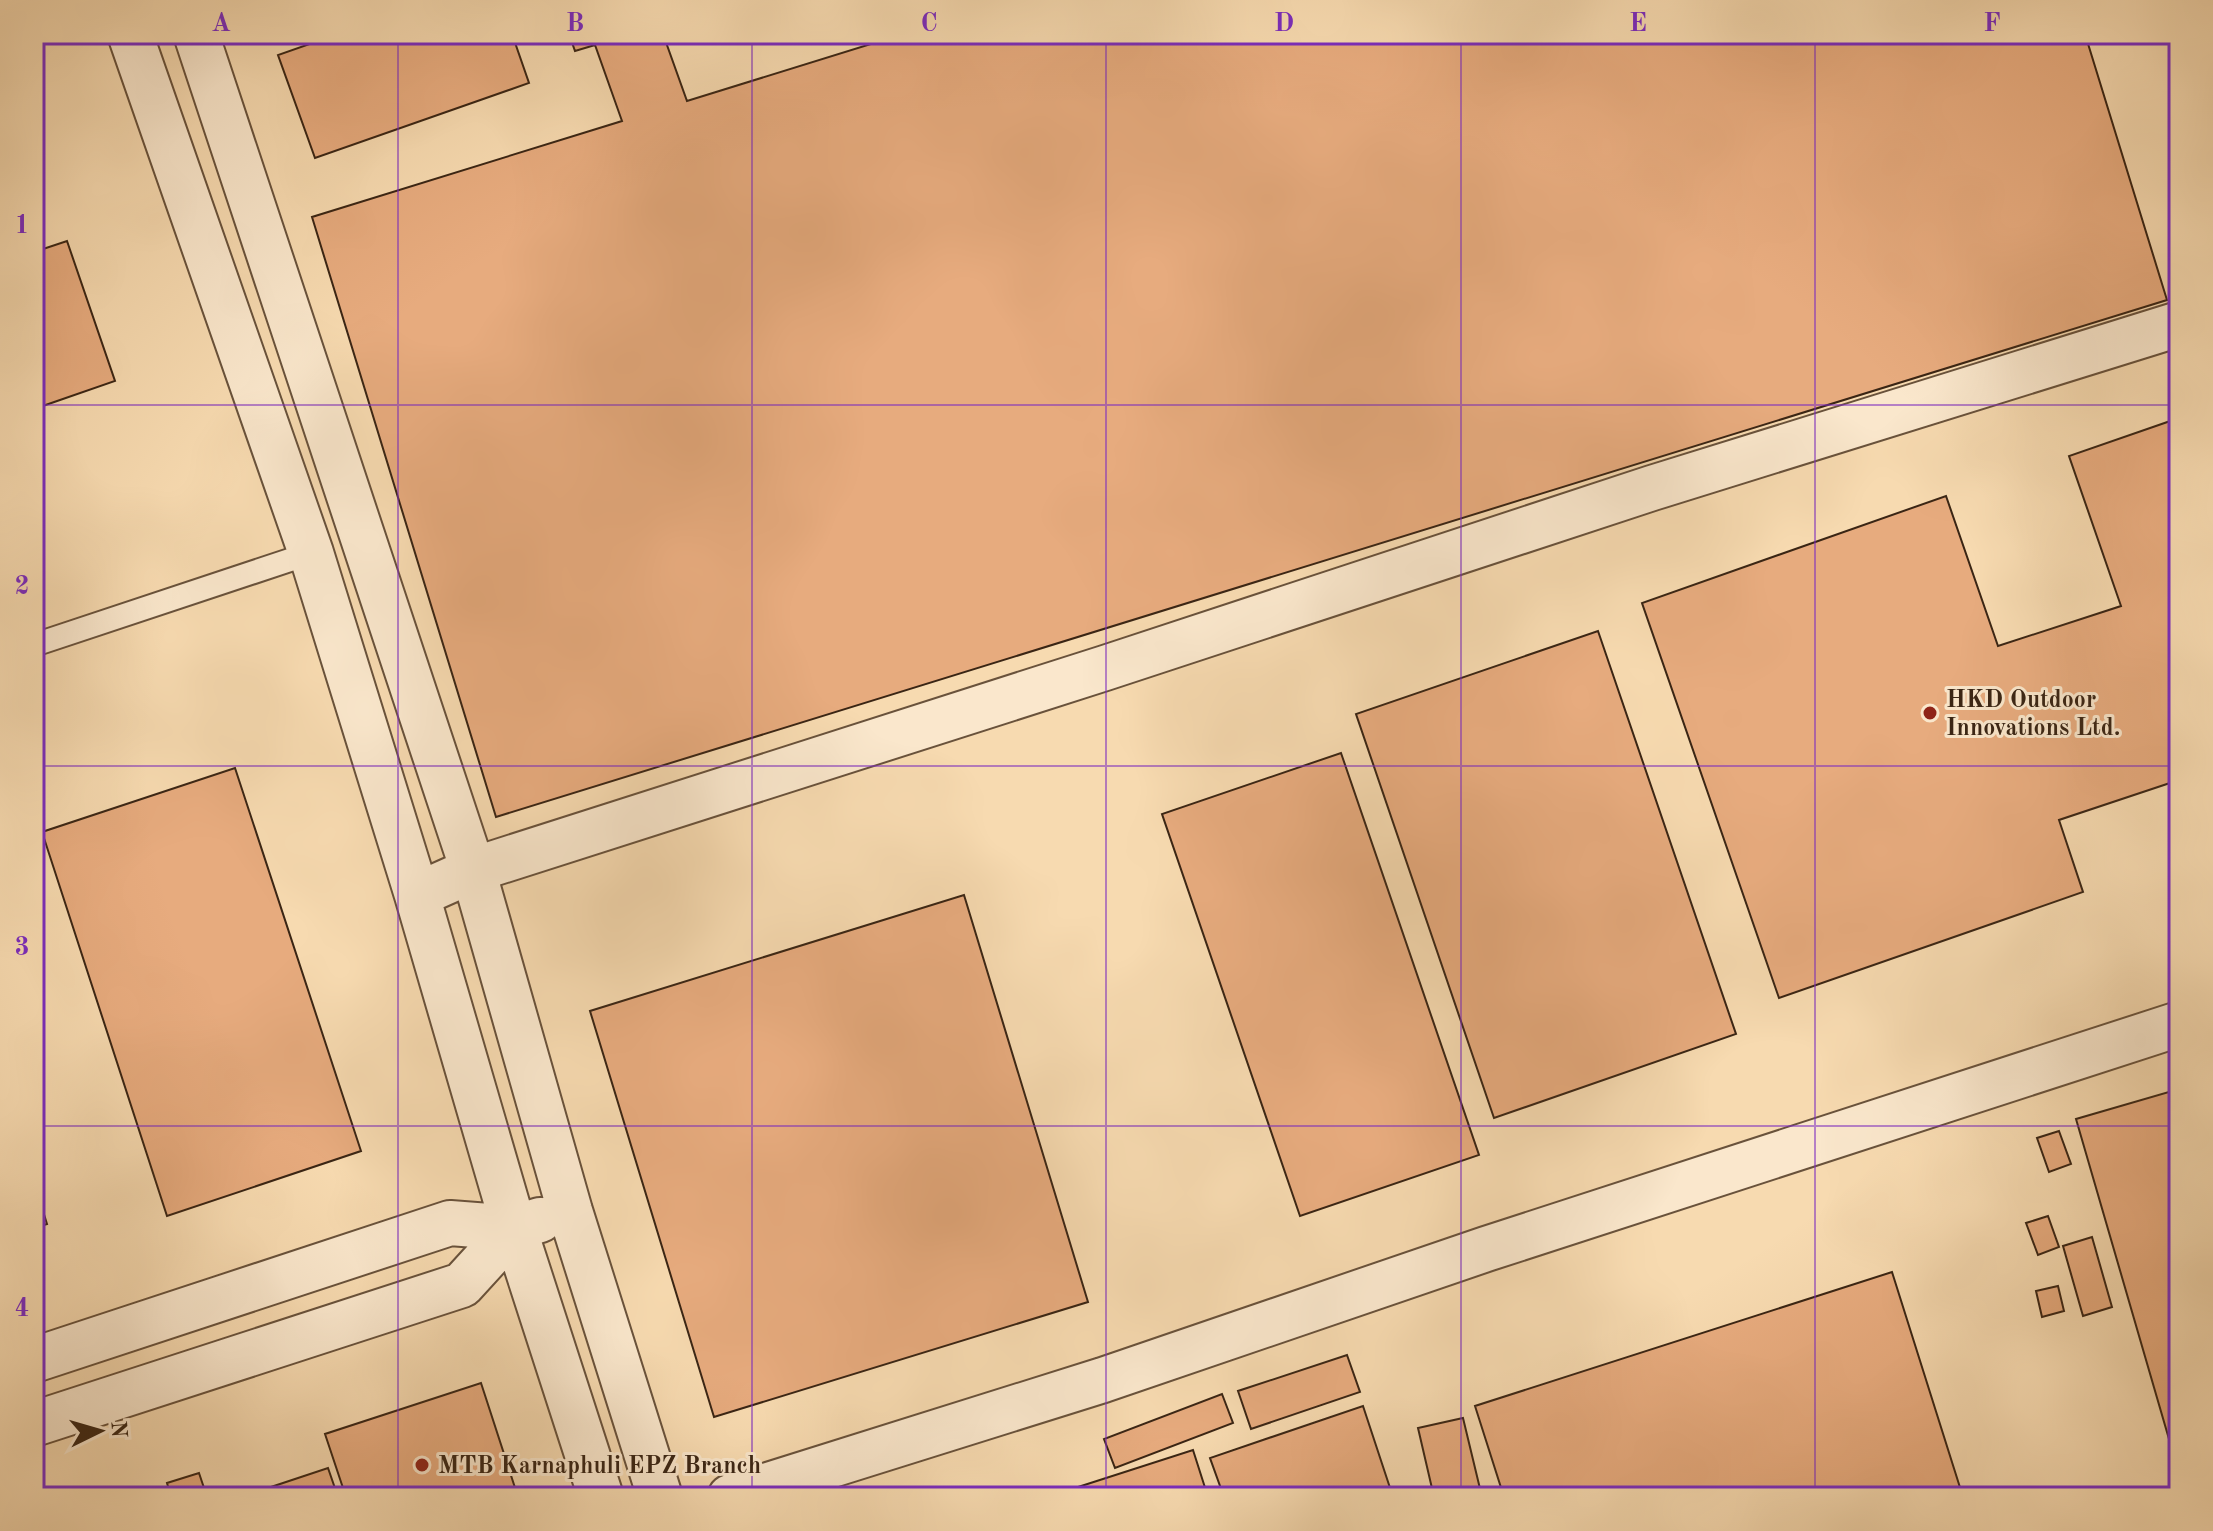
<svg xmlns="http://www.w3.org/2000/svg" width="2213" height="1531" viewBox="0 0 2213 1531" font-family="'Old Standard TT',serif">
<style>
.building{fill:#e7ab7e;stroke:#3a2514;stroke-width:2}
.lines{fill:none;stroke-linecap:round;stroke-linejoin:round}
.lane-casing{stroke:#69523b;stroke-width:26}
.street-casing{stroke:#69523b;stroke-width:48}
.lane{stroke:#fae7cc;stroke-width:22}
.street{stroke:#fae7cc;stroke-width:44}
.grid{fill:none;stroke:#7b2cbf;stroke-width:2;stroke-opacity:0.55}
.poi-dot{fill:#8f2418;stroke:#fae7cc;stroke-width:3}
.labels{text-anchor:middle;stroke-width:6;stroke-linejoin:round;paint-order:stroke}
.poi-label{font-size:24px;font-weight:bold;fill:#3a2514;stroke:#fae7cc;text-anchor:start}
.neatline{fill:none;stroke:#7b2cbf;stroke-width:3}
.grid-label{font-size:26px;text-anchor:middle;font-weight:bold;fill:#7b2cbf}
</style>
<rect width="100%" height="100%" fill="#f7dab0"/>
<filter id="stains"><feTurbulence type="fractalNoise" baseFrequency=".0025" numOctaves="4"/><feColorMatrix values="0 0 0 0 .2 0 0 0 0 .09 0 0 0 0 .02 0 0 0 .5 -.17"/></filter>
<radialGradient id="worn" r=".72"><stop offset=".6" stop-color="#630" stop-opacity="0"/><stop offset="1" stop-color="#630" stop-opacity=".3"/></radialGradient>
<path class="building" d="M338 34H512L529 83 315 158 278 55Z
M569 34H663L687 101 903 34H2085L2167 300 496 817 312 217 622 121 595 45 575 51Z
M34 157 40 177 34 179Z
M67 241 115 381 34 409V252Z
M2179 418V780L2059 820 2083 892 1779 998 1642 603 1946 496 1998 646 2121 606 2069 456Z
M1598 631 1736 1034 1494 1118 1356 714Z
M1341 753 1479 1155 1300 1216 1162 814Z
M235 768 361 1151 167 1216 42 832Z
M964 895 1088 1302 714 1417 590 1011Z
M2179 1089V1436L2169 1439 2076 1119Z
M2059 1131 2071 1164 2049 1172 2037 1138Z
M34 1182 47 1224 34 1228Z
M2048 1216 2059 1247 2038 1255 2026 1223Z
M2092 1237 2112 1307 2083 1316 2063 1246Z
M1892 1272 1963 1497H1504L1475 1406Z
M2058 1286 2064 1311 2042 1317 2036 1291Z
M1347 1355 1360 1392 1251 1429 1238 1391Z
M481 1383 518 1497H346L325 1434Z
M1222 1394 1233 1423 1115 1468 1104 1439Z
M1363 1406 1393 1497H1224L1210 1458Z
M1463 1418 1482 1497H1434L1418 1428Z
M1193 1450 1208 1497H1047Z
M328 1468 338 1497H241Z
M199 1473 207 1497H171L167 1483Z"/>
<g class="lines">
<g class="lane-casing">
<path id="lane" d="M34 645 311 553"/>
</g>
<g class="street-casing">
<path id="street" d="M130 34 311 553 417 895 514 1228 601 1497
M196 34 473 870 570 1211 660 1497
M417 895 473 870 1105 668 1652 488 2179 324
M34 1360 450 1223 514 1228 540 1220
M34 1424 462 1285 514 1228
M730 1497 1103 1380 1486 1249 2179 1024"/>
</g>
<use href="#lane" class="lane"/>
<use href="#street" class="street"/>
</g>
<path class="grid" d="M398 34V1497M752 34V1497M1106 34V1497M1461 34V1497M1815 34V1497M34 405H2179M34 766H2179M34 1126H2179"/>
<g class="poi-dot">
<circle cx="1930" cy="713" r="8"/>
<circle cx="422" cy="1465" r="8"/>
</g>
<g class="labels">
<g class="poi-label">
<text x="1946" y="707">HKD Outdoor<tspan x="1946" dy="28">Innovations Ltd.</tspan></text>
<text x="438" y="1473">MTB Karnaphuli EPZ Branch</text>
</g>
</g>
<rect width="2213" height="1531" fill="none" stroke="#f7dab0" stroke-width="88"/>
<g transform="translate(100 1431) rotate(85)" stroke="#fae7cc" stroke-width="6" paint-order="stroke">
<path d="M0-6L14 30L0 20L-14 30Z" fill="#3a2514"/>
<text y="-12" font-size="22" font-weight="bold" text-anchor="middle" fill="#3a2514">N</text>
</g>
<rect x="44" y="44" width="2125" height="1443" class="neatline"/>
<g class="grid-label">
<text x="221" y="31">A</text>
<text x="575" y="31">B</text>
<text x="929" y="31">C</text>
<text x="1284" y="31">D</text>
<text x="1638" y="31">E</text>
<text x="1992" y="31">F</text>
<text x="22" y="233">1</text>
<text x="22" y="594">2</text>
<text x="22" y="955">3</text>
<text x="22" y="1316">4</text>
</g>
<rect width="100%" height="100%" filter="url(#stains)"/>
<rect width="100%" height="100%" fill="url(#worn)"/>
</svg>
